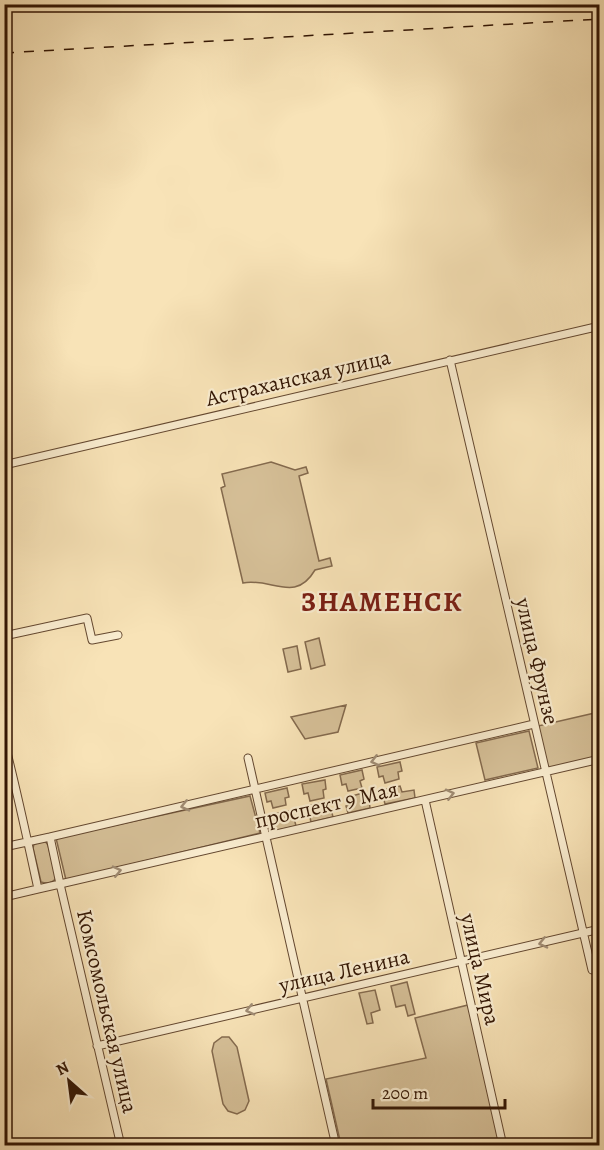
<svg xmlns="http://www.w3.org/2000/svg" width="604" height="1150" viewBox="0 0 604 1150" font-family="Alegreya,serif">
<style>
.green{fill:#d6c098;stroke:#846a4e;stroke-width:1.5}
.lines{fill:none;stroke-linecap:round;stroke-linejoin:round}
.minor-casing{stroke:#644830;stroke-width:9}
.minor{stroke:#faedd0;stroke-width:7}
.rail{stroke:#321503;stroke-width:1.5;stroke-dasharray:10 10;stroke-linecap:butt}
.oneway{stroke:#a08c74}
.labels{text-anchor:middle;stroke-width:4.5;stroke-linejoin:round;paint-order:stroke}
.street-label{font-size:22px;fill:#321503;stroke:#faedd0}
.district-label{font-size:28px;font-weight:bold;letter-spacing:1.5px;fill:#7a1f14;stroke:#faedd0}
</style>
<rect width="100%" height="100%" fill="#f8e3b7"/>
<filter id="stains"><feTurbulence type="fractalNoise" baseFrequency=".00333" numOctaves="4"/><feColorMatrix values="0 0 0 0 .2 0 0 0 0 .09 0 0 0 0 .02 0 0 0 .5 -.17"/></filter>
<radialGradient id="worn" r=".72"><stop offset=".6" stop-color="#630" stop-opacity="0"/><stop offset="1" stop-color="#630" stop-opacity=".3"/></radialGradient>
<path class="green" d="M271 462 295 470 306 467 308 473 299 476 319 561 330 558 332 566 315 570C295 604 271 577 243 583L221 488 225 486 222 474Z
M319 638 325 665 311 669 305 642Z
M297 646 301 669 288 672 283 649Z
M346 705 338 732 305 739 291 717Z
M599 712V758L552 769 547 765 538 726Z
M529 731 538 768 485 780 476 743Z
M400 762 402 771 398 772 399 779 385 783 383 776 379 777 377 767Z
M362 770 364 779 360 781 362 788 348 791 346 784 342 785 340 775Z
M325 780 326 789 323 790 324 798 310 801 308 793 304 794 302 784Z
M400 786 402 792 414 790 415 798 385 804 383 797 387 796 386 789Z
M287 788 289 797 285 798 286 805 273 808 271 801 267 802 265 793Z
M363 793 364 801 369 800 370 808 348 813 346 806 350 805 348 797Z
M250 796 260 833 66 880 56 838Z
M325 802 327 810 331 809 333 817 311 822 309 813 313 812 311 805Z
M288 811 290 818H294L296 826 274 831 272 823 276 822 274 814Z
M45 841 48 845 56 878C52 884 47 884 41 882L33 848 34 844Z
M407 982 415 1014 408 1016 405 1005 396 1007 391 986Z
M375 990 380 1010 371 1013 373 1023 367 1024 359 993Z
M468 1005 500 1145H341L326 1079 426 1058 415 1018Z
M222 1037H229L237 1047 249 1101 245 1110 237 1114 228 1111 223 1104 212 1051 214 1043Z"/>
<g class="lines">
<g class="minor-casing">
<path id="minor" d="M450 360 592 970
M4 465 600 326
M4 636 87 618 92 640 118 635
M4 741C17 790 27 839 38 889L60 884 50 837 4 847
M248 758 336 1146
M425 800 503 1146
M50 837 534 724
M4 897 38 889
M97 1046 600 929
M121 1146 60 884 600 759"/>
</g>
<use href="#minor" class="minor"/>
<path class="rail" d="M4 53 600 19"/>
</g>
<defs><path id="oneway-chevron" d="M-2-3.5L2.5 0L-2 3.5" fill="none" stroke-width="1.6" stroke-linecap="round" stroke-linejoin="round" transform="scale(1.5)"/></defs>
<g class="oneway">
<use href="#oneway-chevron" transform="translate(375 761) rotate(166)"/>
<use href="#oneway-chevron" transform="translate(450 794) rotate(-14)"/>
<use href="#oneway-chevron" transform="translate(185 806) rotate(167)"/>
<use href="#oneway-chevron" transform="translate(117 871) rotate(-13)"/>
<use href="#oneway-chevron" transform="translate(543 943) rotate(167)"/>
<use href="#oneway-chevron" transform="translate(250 1010) rotate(167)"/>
</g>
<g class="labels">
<g class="street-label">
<text transform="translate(298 377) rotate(-13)" y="8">Астраханская улица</text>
<text transform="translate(538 661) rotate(77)" y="8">улица Фрунзе</text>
<text transform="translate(326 804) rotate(-13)" y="8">проспект 9 Мая</text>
<text transform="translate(481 969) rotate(77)" y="8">улица Мира</text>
<text transform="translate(344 970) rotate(-13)" y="8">улица Ленина</text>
<text transform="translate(108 1011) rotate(77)" y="8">Комсомольская улица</text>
</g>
<g class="district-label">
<text x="382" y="611">ЗНАМЕНСК</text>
</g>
</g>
<rect width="604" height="1150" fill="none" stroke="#f8e3b7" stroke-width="24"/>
<rect x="6" y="6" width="592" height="1138" fill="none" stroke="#321503" stroke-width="3"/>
<rect x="12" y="12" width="580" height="1126" fill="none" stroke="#321503" stroke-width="1.5"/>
<g transform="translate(69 1081) rotate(332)" stroke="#faedd0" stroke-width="4.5" paint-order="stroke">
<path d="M0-4.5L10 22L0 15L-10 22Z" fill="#321503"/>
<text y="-9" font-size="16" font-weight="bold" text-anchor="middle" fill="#321503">N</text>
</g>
<path d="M373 1099v9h132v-9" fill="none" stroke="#321503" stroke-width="3"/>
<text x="382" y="1099" font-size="18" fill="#321503" stroke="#faedd0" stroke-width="4.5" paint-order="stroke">200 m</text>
<rect width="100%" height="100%" filter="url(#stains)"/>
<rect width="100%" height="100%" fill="url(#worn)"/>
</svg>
